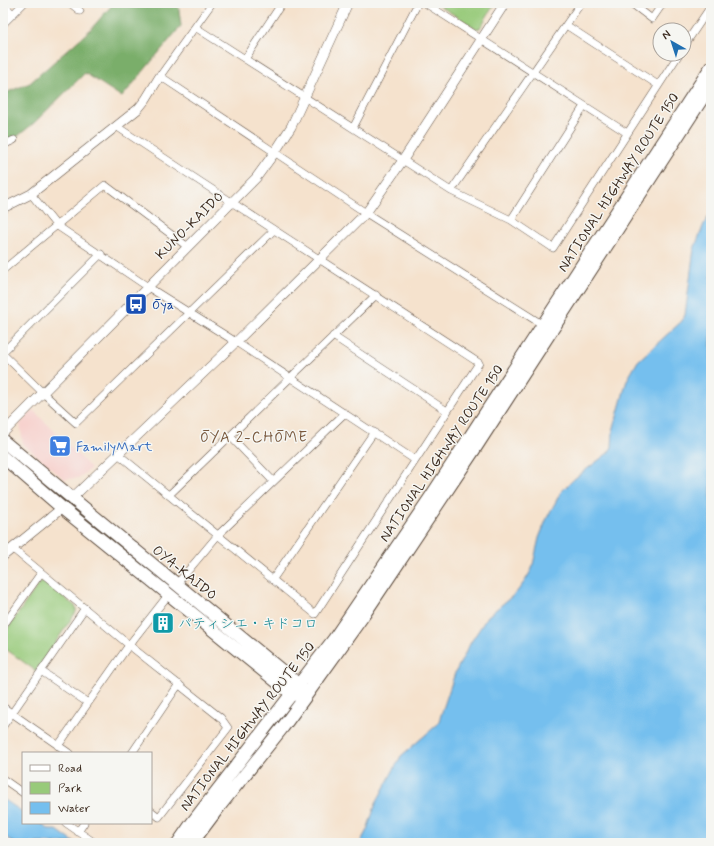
<svg xmlns="http://www.w3.org/2000/svg" width="714" height="846" viewBox="0 0 714 846" font-family="Mynerve,'Klee One',sans-serif">
<style>
.built{fill:#f7d0cc}
.green{fill:#98ca7a;stroke:#6a7a4c}
.forest{fill:#7aae6a;stroke:#5a6c44}
.water{fill:#75bfee;stroke:#587486}
.lines{fill:none;stroke-linecap:round;stroke-linejoin:round}
.minor-casing{stroke:#574638;stroke-width:8}
.tertiary-casing{stroke:#574638;stroke-width:10}
.primary-casing{stroke:#574638;stroke-width:14}
.trunk-casing{stroke:#574638;stroke-width:14}
.minor{stroke:#fff;stroke-width:7}
.tertiary{stroke:#fff;stroke-width:9}
.primary{stroke:#fff;stroke-width:12}
.trunk{stroke:#fff;stroke-width:12}
.labels{text-anchor:middle;stroke-width:3;stroke-linejoin:round;paint-order:stroke}
.street-label{font-size:14px;fill:#3b2a1e;stroke:#f6f6f2}
.transit-label{font-size:14px;fill:#164399;stroke:#f6f6f2;text-anchor:start}
.shop-label{font-size:14px;fill:#366cbe;stroke:#f6f6f2;text-anchor:start}
.culture-label{font-size:14px;fill:#0d838f;stroke:#f6f6f2;text-anchor:start}
.neighbourhood-label{font-size:15px;letter-spacing:1px;fill:#7a5a3f;stroke:#f6f6f2}
</style>
<rect width="100%" height="100%" fill="#f6f6f2"/>
<filter id="ink" filterUnits="userSpaceOnUse"><feTurbulence type="fractalNoise" baseFrequency=".025" numOctaves="2"/><feDisplacementMap in="SourceGraphic" scale="8" xChannelSelector="R" yChannelSelector="G"/><feConvolveMatrix kernelMatrix="1 2 1 2 8 2 1 2 1" color-interpolation-filters="sRGB"/></filter>
<filter id="wash" filterUnits="userSpaceOnUse"><feTurbulence type="fractalNoise" baseFrequency=".012" numOctaves="4" result="noise"/><feDisplacementMap in="SourceGraphic" scale="16" xChannelSelector="R" yChannelSelector="G"/><feGaussianBlur stdDeviation="0.9" result="paint"/><feColorMatrix in="noise" values="0 0 0 0 0 0 0 0 0 0 0 0 0 0 0 0 0 1.4 0 .05"/><feComposite in="paint" operator="in"/></filter>
<g filter="url(#wash)">
<rect width="100%" height="100%" fill="#f5e2cd"/>
<path class="built" d="M33 410 91 468 79 478 64 479 23 444 20 424Z"/>
<path class="green" d="M435 3H495L480 28 477 29Z
M44 581 76 607V612L36 671 3 647V635L40 582Z"/>
<path class="forest" d="M114 3H178L181 26 122 97 85 73 34 123 3 148V94L30 83 90 30Z"/>
<path class="water" d="M711 213V843H360L367 830 376 803 401 756 438 724 455 673 471 642 488 616 516 593 525 581 532 569 539 538 547 518 561 492 574 479 608 453 612 447 613 431 627 380 638 361 682 321 685 315 694 249 704 224Z
M3 799 23 812V823H40L50 830H57L75 843H14L3 835Z"/>
</g>
<g filter="url(#ink)">
<g class="lines">
<g class="minor-casing">
<path id="minor" d="M70 3 80 11
M212 3 160 76 366 213 543 325
M425 3 627 133
M631 3 652 19 663 3
M3 4 13 14
M3 24 24 3
M566 25 658 85
M195 27 451 191 511 220 553 248 679 54
M684 46 711 6
M245 59 282 3
M116 126C236 206 358 284 479 363L315 614 118 454
M353 128 418 3
M3 145 14 140
M451 191 581 3
M31 194 56 225 148 287 236 342 415 460
M511 220 584 106
M3 270 105 185 188 247
M333 336 447 411
M3 352 101 254
M3 354 43 393 76 423 274 230
M230 436 273 481
M169 495 376 295
M13 549 129 645 221 718 228 728 159 817 151 811
M273 579 374 432
M176 585 218 535 345 413
M3 626 41 573
M41 671 88 703
M3 707 69 753
M3 726 85 608
M58 746 129 645 169 594
M132 753 179 684
M3 779 23 793
M66 823 95 843
M78 832 84 823"/>
</g>
<g class="tertiary-casing">
<path id="tertiary" d="M3 208 31 194 138 109 146 99 160 76
M3 433 256 178 275 152 291 127 348 3
M72 498 236 342 366 213 403 160 505 3
M3 556 62 508"/>
</g>
<g class="primary-casing">
<path id="primary" d="M3 441 72 498 299 685 304 694
M3 457 62 508 292 694 302 696"/>
</g>
<g class="trunk-casing">
<path id="trunk" d="M178 843 192 823 334 639 430 498 711 67
M192 843 219 807 283 727 305 697 363 616 474 450 711 85"/>
</g>
<use href="#minor" class="minor"/>
<use href="#tertiary" class="tertiary"/>
<use href="#primary" class="primary"/>
<use href="#trunk" class="trunk"/>
</g>
</g>
<defs>
<g id="bus-square" transform="scale(1.15)"><rect x="-9" y="-9" width="18" height="18" rx="4" fill="#1a4fb4" stroke="#f6f6f2"/><path d="M-5-6H5V4H4V6H2V4H-2V6H-4V4H-5ZM-3.5-4V0h7V-4ZM-3.5 1.2v1.5H-2V1.2ZM2 1.2v1.5H3.5V1.2Z" fill="#fff"/></g>
<g id="supermarket-square" transform="scale(1.15)"><rect x="-9" y="-9" width="18" height="18" rx="4" fill="#3f7fe0" stroke="#f6f6f2"/><path d="M-6-5.5h2.5l.6 2H6L4.5 2H-2.5L-4.4-4H-6ZM-1.5 3.2a1.3 1.3 0 1 0 .1 0ZM3 3.2a1.3 1.3 0 1 0 .1 0Z" fill="#fff"/></g>
<g id="building-square" transform="scale(1.15)"><rect x="-9" y="-9" width="18" height="18" rx="4" fill="#0f9aa8" stroke="#f6f6f2"/><path d="M-4-6H4V6H1V3H-1V6H-4ZM-2.5-4.3h1.7v1.8h-1.7ZM.8-4.3h1.7v1.8H.8ZM-2.5-1h1.7V.8h-1.7ZM.8-1h1.7V.8H.8Z" fill="#fff"/></g>
</defs>
<g fill-rule="evenodd">
<use href="#bus-square" x="136" y="304"/>
<use href="#supermarket-square" x="60" y="446"/>
<use href="#building-square" x="163" y="623"/>
</g>
<g class="labels">
<g class="street-label">
<text transform="translate(618 182) rotate(-57)" y="5">NATIONAL HIGHWAY ROUTE 150</text>
<text transform="translate(189 225) rotate(-45)" y="5">KUNO-KAIDO</text>
<text transform="translate(441 453) rotate(-56)" y="5">NATIONAL HIGHWAY ROUTE 150</text>
<text transform="translate(185 572) rotate(39)" y="5">OYA-KAIDO</text>
<text transform="translate(247 726) rotate(-52)" y="5">NATIONAL HIGHWAY ROUTE 150</text>
</g>
<g class="transit-label">
<text x="152" y="309">Ōya</text>
</g>
<g class="shop-label">
<text x="76" y="451">FamilyMart</text>
</g>
<g class="culture-label">
<text x="178" y="628">パティシエ・キドコロ</text>
</g>
<g class="neighbourhood-label">
<text x="254" y="442">ŌYA 2-CHŌME</text>
</g>
</g>
<rect width="714" height="846" fill="none" stroke="#f6f6f2" stroke-width="16"/>
<rect x="22" y="752" width="130" height="72" fill="#f6f6f2" stroke="#aba49d"/>
<rect x="30" y="765" width="20" height="6" fill="#ffffff" stroke="#aba49d"/>
<text x="58" y="772" font-size="12" fill="#3b2a1e">Road</text>
<rect x="30" y="782" width="20" height="12" fill="#98ca7a" stroke="#aba49d"/>
<text x="58" y="792" font-size="12" fill="#3b2a1e">Park</text>
<rect x="30" y="802" width="20" height="12" fill="#75bfee" stroke="#aba49d"/>
<text x="58" y="812" font-size="12" fill="#3b2a1e">Water</text>
<g transform="translate(672 42) rotate(321)"><circle r="19" fill="#f6f6f2" stroke="#aba49d"/>
<path d="M0-3L7 15L0 10L-7 15Z" fill="#1f6fb2"/>
<text y="-6" font-size="11" font-weight="bold" text-anchor="middle" fill="#3b2a1e">N</text>
</g>
</svg>
